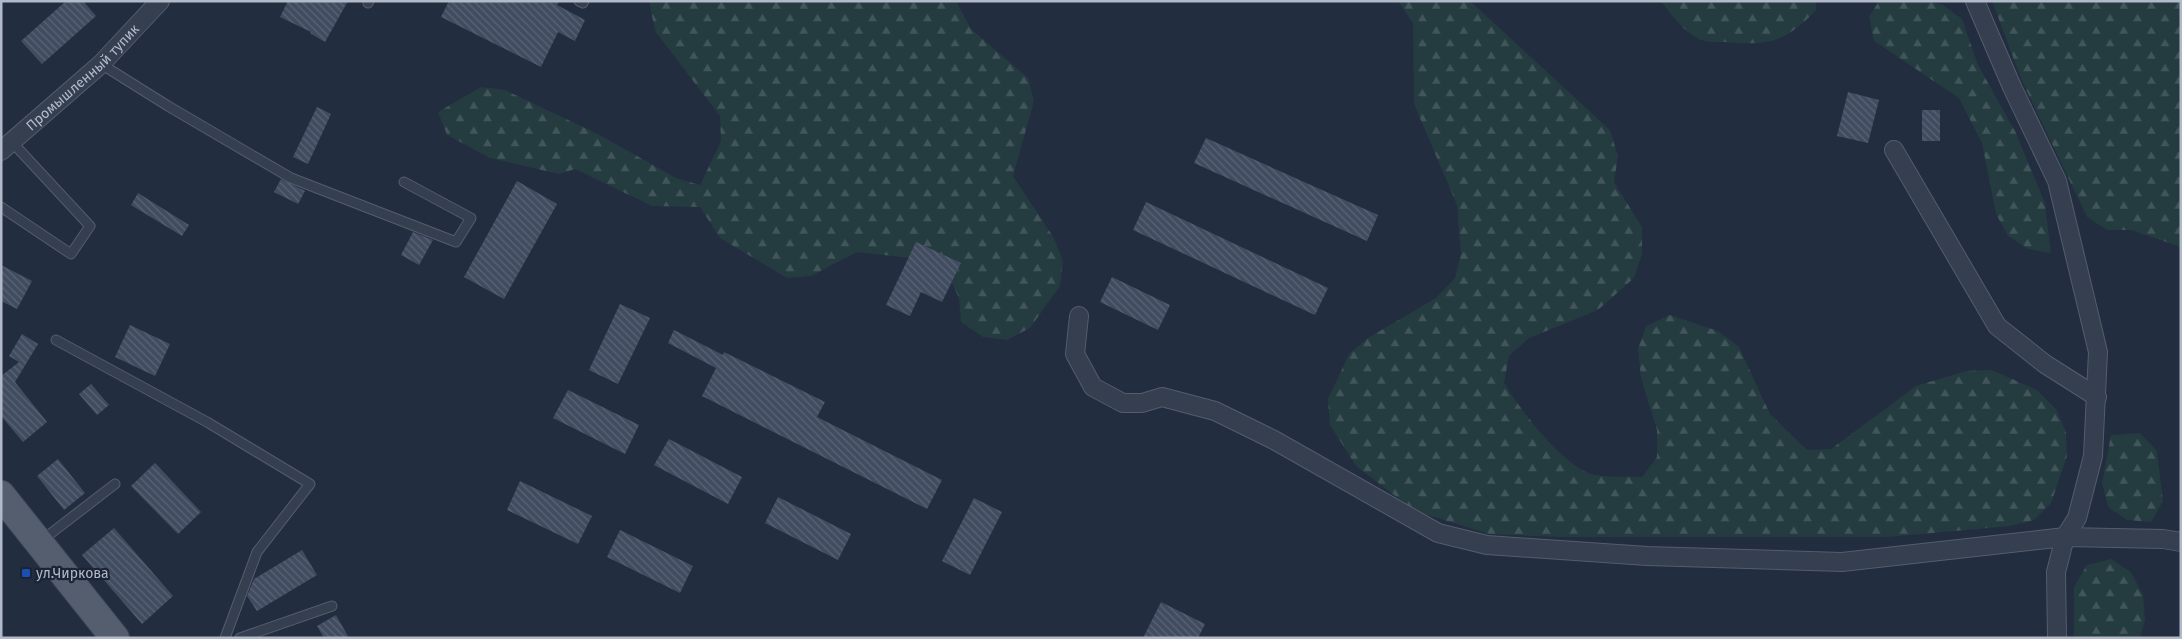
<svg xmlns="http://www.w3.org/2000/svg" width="2182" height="639" viewBox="0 0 2182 639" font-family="'Fira Sans',sans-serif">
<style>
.forest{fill:url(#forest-firs)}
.building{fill:url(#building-back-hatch)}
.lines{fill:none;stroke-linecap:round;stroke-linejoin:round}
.lane-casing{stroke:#545d6d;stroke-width:11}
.street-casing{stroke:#545d6d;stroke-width:20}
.primary-casing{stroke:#3f4858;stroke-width:30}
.lane{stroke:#363f4f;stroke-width:9}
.street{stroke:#363f4f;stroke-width:18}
.primary{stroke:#545e6f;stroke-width:28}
.transit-dot{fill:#1a4fb4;stroke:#1b2434;stroke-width:2}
.labels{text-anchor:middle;stroke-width:4.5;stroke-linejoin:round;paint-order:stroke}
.street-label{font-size:14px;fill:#b2baca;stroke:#1b2434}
.poi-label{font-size:14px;fill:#b2baca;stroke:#1b2434;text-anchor:start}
</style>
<defs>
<pattern id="forest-firs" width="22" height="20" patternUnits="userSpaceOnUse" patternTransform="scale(1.25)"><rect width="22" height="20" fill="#243b40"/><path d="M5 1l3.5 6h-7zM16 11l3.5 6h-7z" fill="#41555a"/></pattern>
<pattern id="building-back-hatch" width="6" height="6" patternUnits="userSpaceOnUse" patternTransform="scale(1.25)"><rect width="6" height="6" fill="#414c61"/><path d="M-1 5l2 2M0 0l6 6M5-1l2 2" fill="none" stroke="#5a6476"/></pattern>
</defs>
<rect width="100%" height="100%" fill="#222d3f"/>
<path class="forest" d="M649 1H956L971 29 1028 78 1034 101 1013 176 1054 238 1063 261 1060 286 1030 328 1007 340 983 337 961 322 959 298 949 276 929 260 857 252 811 276 787 278 720 238 700 207 652 206 575 169 559 174 490 158 447 135 438 112 481 87 505 90 598 134 676 178 700 185 721 141 720 116 655 31Z
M1398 1H1470L1610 130 1618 156 1614 182 1642 227V254L1634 278 1598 310 1529 338 1509 356 1504 383C1519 408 1563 466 1592 474 1607 478 1626 476 1642 477L1657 457V430L1641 378 1638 349 1646 326 1670 315 1718 331 1739 347 1770 414 1807 450 1831 449 1916 386 1966 371 1992 370 2037 390 2056 409 2066 432 2067 456 2051 503 2034 520 2010 526 1888 537H1561L1489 534 1415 511 1356 466 1330 425 1328 399 1349 354 1368 338 1436 298 1455 278 1461 254 1457 205 1414 104 1413 23Z
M1661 1H1816V10C1786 42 1769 46 1726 42 1718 42 1706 43 1699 39 1682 30 1672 16 1661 1Z
M1879 1H1927L1943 5 1962 19 1978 65 2016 133 2045 203 2051 253 2028 249 2008 236 1996 214 1982 143 1959 98 1874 41 1869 17Z
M1992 1H2181V247L2131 230H2107L2087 217 2022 81Z
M2140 433 2157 451 2163 501 2151 522 2127 520 2108 507 2102 483 2111 435Z
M2111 559 2131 572 2143 595 2145 620 2140 638H2074V587L2087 565Z"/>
<path class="building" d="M66 1H83L96 16 42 64 21 41Z
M288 1H348L325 42 310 33 311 32 280 17Z
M449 1H559L557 5 585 20 575 41 558 32 541 67 441 17Z
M1848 92 1879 100 1868 143 1837 136Z
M317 107 331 114 308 164 293 157Z
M1922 110H1940V141H1922Z
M1206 138 1378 215 1367 241 1194 163Z
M281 179 305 191 298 204 274 192Z
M517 181 557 204 504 299 464 277Z
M138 193 189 225 182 236 131 205Z
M1146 202 1328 288 1315 315 1133 230Z
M413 232 433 240 419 265 401 255Z
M916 242 961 263 942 302 921 292 910 316 886 305Z
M1 265 32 281 17 309 1 301Z
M1112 277 1170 305 1158 330 1100 302Z
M620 304 650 318 618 384 589 370Z
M130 325 170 344 155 376 115 357Z
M674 330 723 355 724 352 825 402 817 417 942 480 927 509 702 396 716 368 668 343Z
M22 334 38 344 15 382 47 422 23 442 1 416V376L19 362 9 356Z
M91 384 109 405 97 415 79 394Z
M568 390 639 425 625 454 553 418Z
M669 439 742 477 728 504 654 465Z
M58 459 85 493 64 510 37 476Z
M155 463 201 512 178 534 131 486Z
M520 481 592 516 578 544 507 510Z
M778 497 851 534 838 560 765 523Z
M974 498 1002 512 970 575 942 561Z
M114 528 173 596 142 624 82 555Z
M620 530 693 566 680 593 607 557Z
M302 550 317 575 257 611 247 596 254 579Z
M1161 602 1205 624 1198 638H1143Z
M336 615 349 638H324L317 626Z"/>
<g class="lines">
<g class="lane-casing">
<path id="lane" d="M579 1 583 3 584 1
M368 3 369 1
M101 64 168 106 291 178 456 242 471 218 404 182
M1 207 71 254 90 226 11 141
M56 340 207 422 310 484 257 552 225 638
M41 541 115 484
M240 638 332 606"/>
</g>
<g class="street-casing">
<g id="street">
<path d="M1975 1 2012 87 2057 181 2098 352 2093 456 2077 518 2065 537 2056 572 2057 638"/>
<path d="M1894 150 1997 326 2045 364 2097 397"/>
<path id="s1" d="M1 151 101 64 160 1"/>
<path d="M1079 316 1075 354 1093 387 1123 403H1142L1162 397 1215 411 1274 440 1438 533 1487 545 1647 556 1842 562 2065 537 2163 539 2181 542"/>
</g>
</g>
<g class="primary-casing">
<path id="primary" d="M1 495 115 638"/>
</g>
<use href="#lane" class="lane"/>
<use href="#street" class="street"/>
<use href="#primary" class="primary"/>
</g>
<rect class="transit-dot" x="21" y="568" width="10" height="10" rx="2.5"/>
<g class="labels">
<g class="street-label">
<text dy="5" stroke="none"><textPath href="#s1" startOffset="110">Промышленный тупик</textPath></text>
</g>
<g class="poi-label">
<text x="36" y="578">ул.Чиркова</text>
</g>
</g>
<rect width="2182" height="639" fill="none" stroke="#b2baca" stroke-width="5"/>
</svg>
